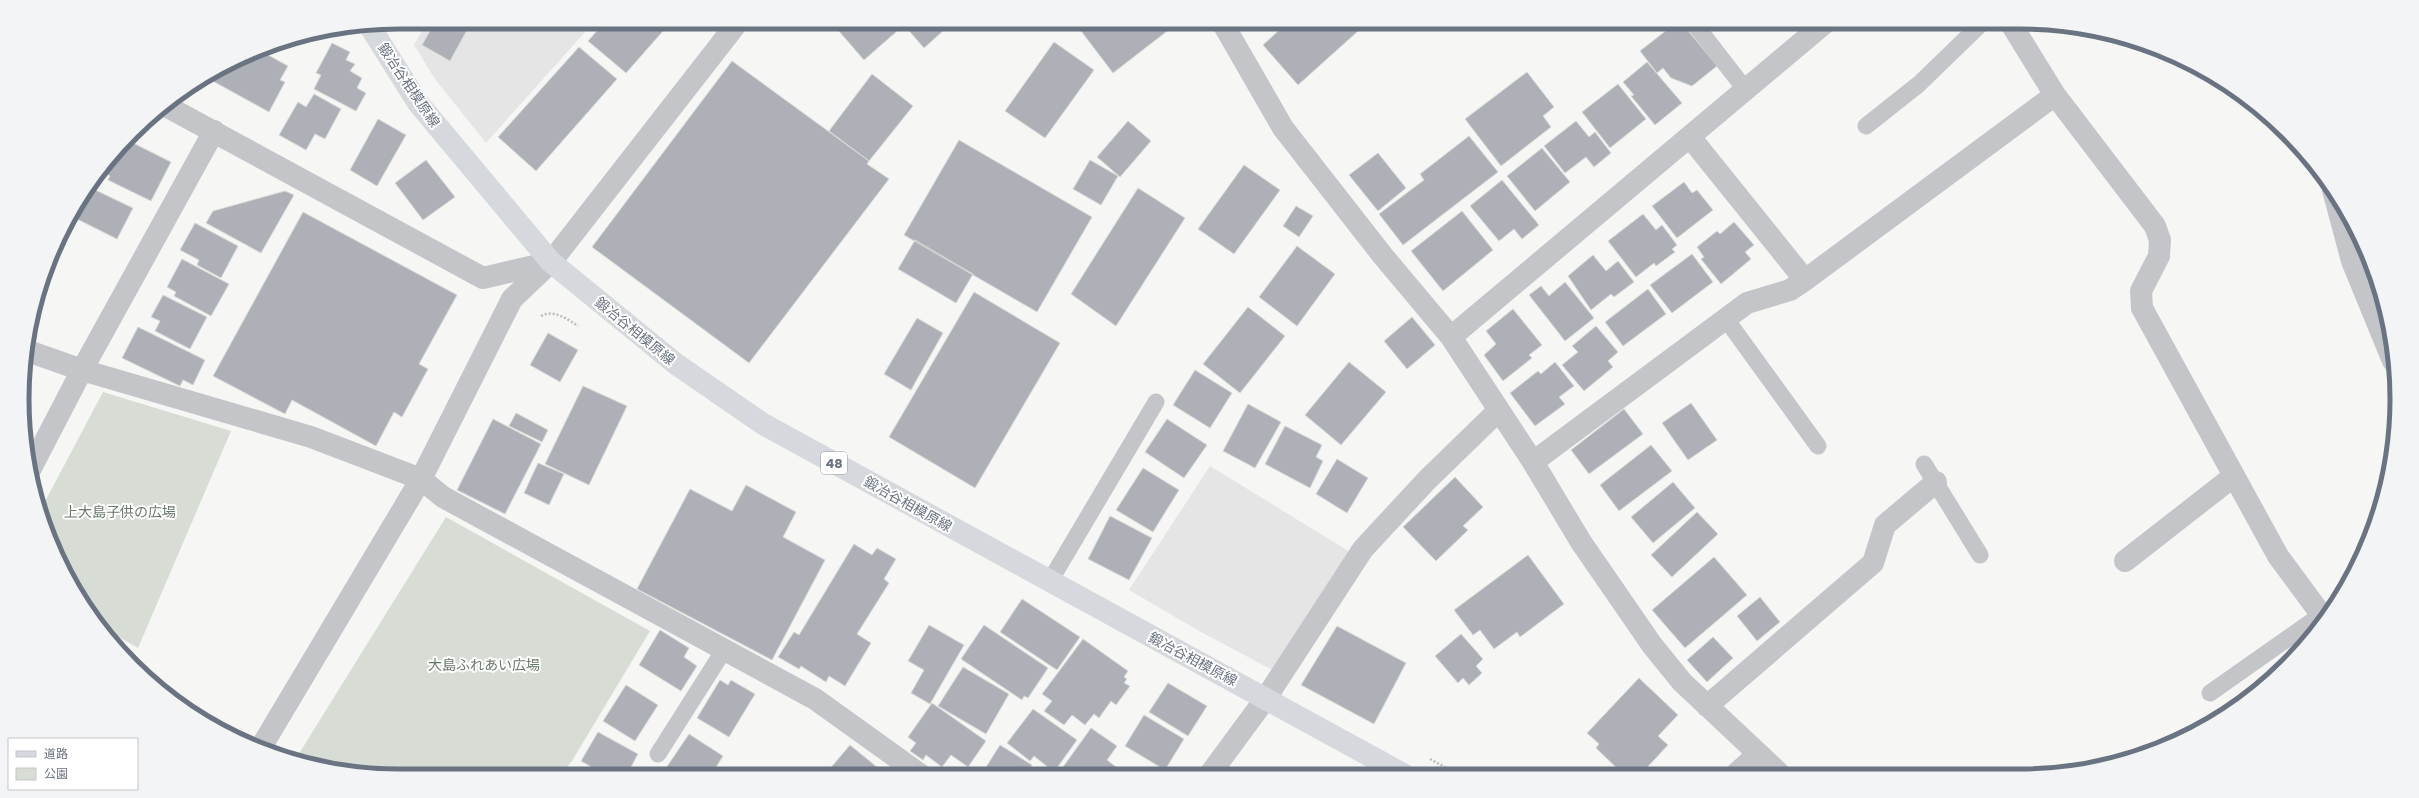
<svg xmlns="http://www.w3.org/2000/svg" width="2419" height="798" viewBox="0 0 2419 798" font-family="Poppins,'Noto Sans JP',sans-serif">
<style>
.built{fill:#e4e5e4}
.green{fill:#d7ddd5}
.building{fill:#adb1b7;stroke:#d8d8d6}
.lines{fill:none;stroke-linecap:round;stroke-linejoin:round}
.path{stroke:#babcbe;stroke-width:2.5;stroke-dasharray:2 2;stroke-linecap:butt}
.service{stroke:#c3c5c8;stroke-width:17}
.minor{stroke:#c3c5c8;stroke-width:22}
.tertiary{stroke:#c3c5c8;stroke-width:22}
.primary{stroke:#d5d8dc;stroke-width:22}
.labels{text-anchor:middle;stroke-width:4;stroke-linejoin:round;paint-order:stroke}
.shield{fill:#fff;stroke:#969da7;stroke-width:1}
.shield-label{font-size:13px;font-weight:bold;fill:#697381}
.street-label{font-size:14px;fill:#697381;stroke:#fff}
.park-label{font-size:14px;fill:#687967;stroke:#fff}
.rim{fill:none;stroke:#697381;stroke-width:5}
</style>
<rect width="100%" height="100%" fill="#f6f6f4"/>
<path class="built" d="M427 22H594L486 143 435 79 414 45Z
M1210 466 1350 552 1276 672 1201 632 1129 590Z"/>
<path class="green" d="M103 392 231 431 138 648 100 626 86 609 41 509Z
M446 517 650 631 572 761 559 776C472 776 379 785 295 760Z"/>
<path class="building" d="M435 22H484L480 29 471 23 450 61 422 45Z
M605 22H671L626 73 588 41Z
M831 22H953L924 48 904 25 864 60Z
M1084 22H1173L1175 25 1113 73 1078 27Z
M1288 22H1366L1367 23 1298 85 1263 45Z
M1677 22H1681L1717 66 1692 86 1671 78 1663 68 1657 73 1640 51Z
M1054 42 1094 70 1045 138 1005 111Z
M332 43 350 52 346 60 355 64 350 71 362 78 357 88 366 93 356 111 314 89 321 75 316 73Z
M579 47 617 79 536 171 498 137Z
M259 50 288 66 280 80 285 82 269 112 209 79Z
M732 61 869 161 867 164 889 179 749 363 592 247Z
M1647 62 1682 103 1655 125 1631 96 1634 95 1623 82Z
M1527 72 1554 107 1543 116 1551 127 1501 166 1465 119Z
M872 74 913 106 869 161 829 131Z
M1618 84 1646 119 1610 148 1582 112Z
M314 94 341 109 325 139 315 134 306 150 279 135 298 102 306 107Z
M378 119 406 135 377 186 350 170Z
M1128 121 1151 141 1120 177 1097 157Z
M1576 121 1589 137 1595 132 1611 153 1594 167 1586 157 1565 173 1544 146Z
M1469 136 1498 172 1403 245 1379 214 1424 180 1420 174Z
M127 140 171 162 151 201 108 180 110 176 100 170Z
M959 140 1092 217 1037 312 904 235Z
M1542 148 1570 182 1535 211 1507 176Z
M1378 153 1406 188 1378 211 1349 175Z
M426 160 455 197 423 220 395 183Z
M1090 160 1118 176 1101 205 1073 189Z
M1244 165 1280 190 1234 254 1198 229Z
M1502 180 1539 225 1522 239 1514 229 1499 241 1470 206Z
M1684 182 1692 193 1697 190 1713 210 1677 238 1652 206Z
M89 187 133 208 117 239 71 216Z
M1138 188 1185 218 1116 326 1071 294Z
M285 191 294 195 261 253 206 223 213 211Z
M1296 206 1313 216 1299 237 1283 226Z
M1462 211 1493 250 1443 291 1411 251Z
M303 212 457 295 419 364 428 369 402 417 394 412 376 446 292 400 285 414 213 376Z
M1643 214 1656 230 1662 225 1677 245 1672 249 1675 252 1656 266 1654 263 1636 277 1608 241Z
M1734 222 1754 245 1745 252 1751 259 1721 284 1701 259 1704 257 1697 247 1717 231 1720 234Z
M195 223 238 246 221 278 197 265 199 260 180 250Z
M915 240 973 274 956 303 898 269Z
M1297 246 1335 274 1297 326 1259 297Z
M1692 254 1713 282 1672 313 1650 285Z
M1593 255 1606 271 1618 261 1634 282 1614 297 1611 294 1591 310 1568 276Z
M182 259 229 284 211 316 174 296 176 292 167 287Z
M1565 282 1594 318 1565 341 1529 295 1541 286 1549 296Z
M1648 289 1666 314 1623 346 1605 322Z
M974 292 1060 343 975 488 889 437Z
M163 295 207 317 190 349 155 331 160 321 151 317Z
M1248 307 1285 336 1240 393 1203 364Z
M1513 309 1542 345 1529 355 1532 358 1503 381 1484 355 1496 344 1486 331Z
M1412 317 1435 345 1407 369 1384 341Z
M917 318 943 333 911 390 884 374Z
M1596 326 1618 352 1608 361 1613 367 1584 391 1562 365 1578 352 1572 346Z
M138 327 205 360 193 385 183 380 180 386 122 358Z
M548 333 578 350 560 382 530 365Z
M1349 362 1386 392 1341 445 1305 415Z
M1555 362 1574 386 1559 397 1565 404 1535 426 1510 393 1538 371 1541 374Z
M1195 370 1232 393 1210 428 1173 405Z
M583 386 627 406 589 485 545 464Z
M1691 403 1717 440 1688 460 1662 423Z
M1248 404 1281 422 1255 468 1223 451Z
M1624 409 1643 434 1589 474 1571 450Z
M516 413 548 430 542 442 509 426Z
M493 419 541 444 505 514 457 490Z
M1167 419 1207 445 1184 478 1145 452Z
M1285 426 1322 445 1316 457 1323 461 1310 488 1265 464Z
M1651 445 1672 471 1619 511 1600 485Z
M1337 459 1368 478 1347 513 1316 494Z
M538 463 564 474 549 505 524 493Z
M1143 468 1179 490 1153 532 1116 510Z
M1455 477 1483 507 1463 526 1468 530 1436 561 1403 527Z
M1673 482 1695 508 1653 543 1631 517Z
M746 485 796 512 783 537 825 560 772 660 637 589 690 489 732 511Z
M1697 512 1718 534 1672 577 1651 555Z
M1110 516 1152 538 1129 580 1088 559Z
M854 544 872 555 877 548 896 559 884 579 889 583 857 634 871 643 845 686 829 676 826 682 801 666 799 669 778 657 794 632 799 635Z
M1528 555 1564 604 1520 637 1517 632 1494 649 1480 630 1473 635 1454 610Z
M1714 557 1747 595 1685 648 1652 610Z
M1760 597 1780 622 1757 641 1737 616Z
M1022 599 1080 637 1057 670 1000 632Z
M929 625 964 645 930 704 911 693 924 670 908 661Z
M984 625 1048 668 1028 698 1024 696 1022 700 961 659Z
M1337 626 1406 663 1374 724 1301 685Z
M660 630 689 648 684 657 697 666 681 691 639 665Z
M1461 634 1483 659 1476 666 1482 673 1469 685 1463 678 1458 683 1435 656Z
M1713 637 1733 658 1707 682 1687 660Z
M1083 639 1128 671 1124 677 1127 679 1124 683 1130 686 1116 705 1111 701 1099 718 1094 714 1085 725 1072 715 1064 725 1044 711 1052 701 1042 694Z
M963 667 1009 694 986 734 938 706Z
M1639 678 1678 715 1658 736 1668 745 1641 774H1623L1596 748 1599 744 1587 733Z
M720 680 728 685 731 680 755 694 729 737 697 718Z
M1168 683 1207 706 1188 736 1149 712Z
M626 685 658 705 635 741 603 721Z
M932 703 986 741 968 767 951 755 942 767 926 755 923 760 910 751 916 743 908 737Z
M1033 709 1077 740 1054 772 1034 756 1030 761 1007 743Z
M1144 715 1184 739 1165 770 1125 746Z
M1091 728 1117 746 1107 760 1120 770 1117 775H1074L1063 767Z
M598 732 638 754 626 776H591L595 769 581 761Z
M689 734 723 756 711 775H671L664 771Z
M850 745 883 772 881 775H833L828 771Z
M1000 745 1032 765 1026 775H981Z"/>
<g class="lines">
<path class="path" d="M541 316C554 309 567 319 578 326
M1430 759 1458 774"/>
<path class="service" d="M1693 22 1745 89
M1866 126 1919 84 1983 22
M1726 319 1818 446
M1924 464 1980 555
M1050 581 1156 402
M2210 693 2321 615
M658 754 724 650"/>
<path class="minor" d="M1222 22 1283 128 1383 256 1451 337 1533 462 1581 542 1652 645 1682 682 1779 773
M2010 22 2055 95 2155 226 2160 240 2159 256 2141 291 2142 308 2278 556 2323 617
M166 106 483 278 551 262 738 22
M1690 137 1805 280
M2333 190 2352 261 2393 361
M1451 337 1826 22
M25 350 82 370 311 437 421 479 443 497 815 699 921 775
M1533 462 1747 303 1790 290 1805 280 2055 95
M30 470 82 370 214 131
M2125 561 2234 476
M1707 706 1873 563 1885 525 1936 482
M1737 773 1758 754
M1210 774 1266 698 1363 549 1427 480 1498 411"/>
<path class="tertiary" d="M260 749 421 479 512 299 551 262"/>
<path class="primary" d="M369 25 418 103 551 262 676 364 763 424 1403 774"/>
</g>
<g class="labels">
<rect class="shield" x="821" y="452" width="26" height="22" rx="3"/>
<g class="shield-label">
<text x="834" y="468">48</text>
</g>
<g class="street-label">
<text transform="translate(409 85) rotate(56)" y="5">鍛冶谷相模原線</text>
<text transform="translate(635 331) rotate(39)" y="5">鍛冶谷相模原線</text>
<text transform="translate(908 504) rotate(29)" y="5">鍛冶谷相模原線</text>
<text transform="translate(1193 659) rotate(28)" y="5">鍛冶谷相模原線</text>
</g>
<g class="park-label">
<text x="120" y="517">上大島子供の広場</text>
<text x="484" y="670">大島ふれあい広場</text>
</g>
</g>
<path d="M0 0H2419V798H0ZM399 29H2020A370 370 0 0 1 2390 399V399A370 370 0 0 1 2020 769H399A370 370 0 0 1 29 399V399A370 370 0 0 1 399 29Z" fill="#f3f4f5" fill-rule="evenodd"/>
<path class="rim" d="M399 29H2020A370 370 0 0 1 2390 399V399A370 370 0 0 1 2020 769H399A370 370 0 0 1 29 399V399A370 370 0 0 1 399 29Z"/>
<rect x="8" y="738" width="130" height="52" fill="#ffffff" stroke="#c3c7cd"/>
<rect x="16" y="751" width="20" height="6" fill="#d5d8dc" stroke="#c3c7cd"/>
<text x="44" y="758" font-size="12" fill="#697381">道路</text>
<rect x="16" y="768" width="20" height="12" fill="#d7ddd5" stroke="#c3c7cd"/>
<text x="44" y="778" font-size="12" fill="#697381">公園</text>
</svg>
